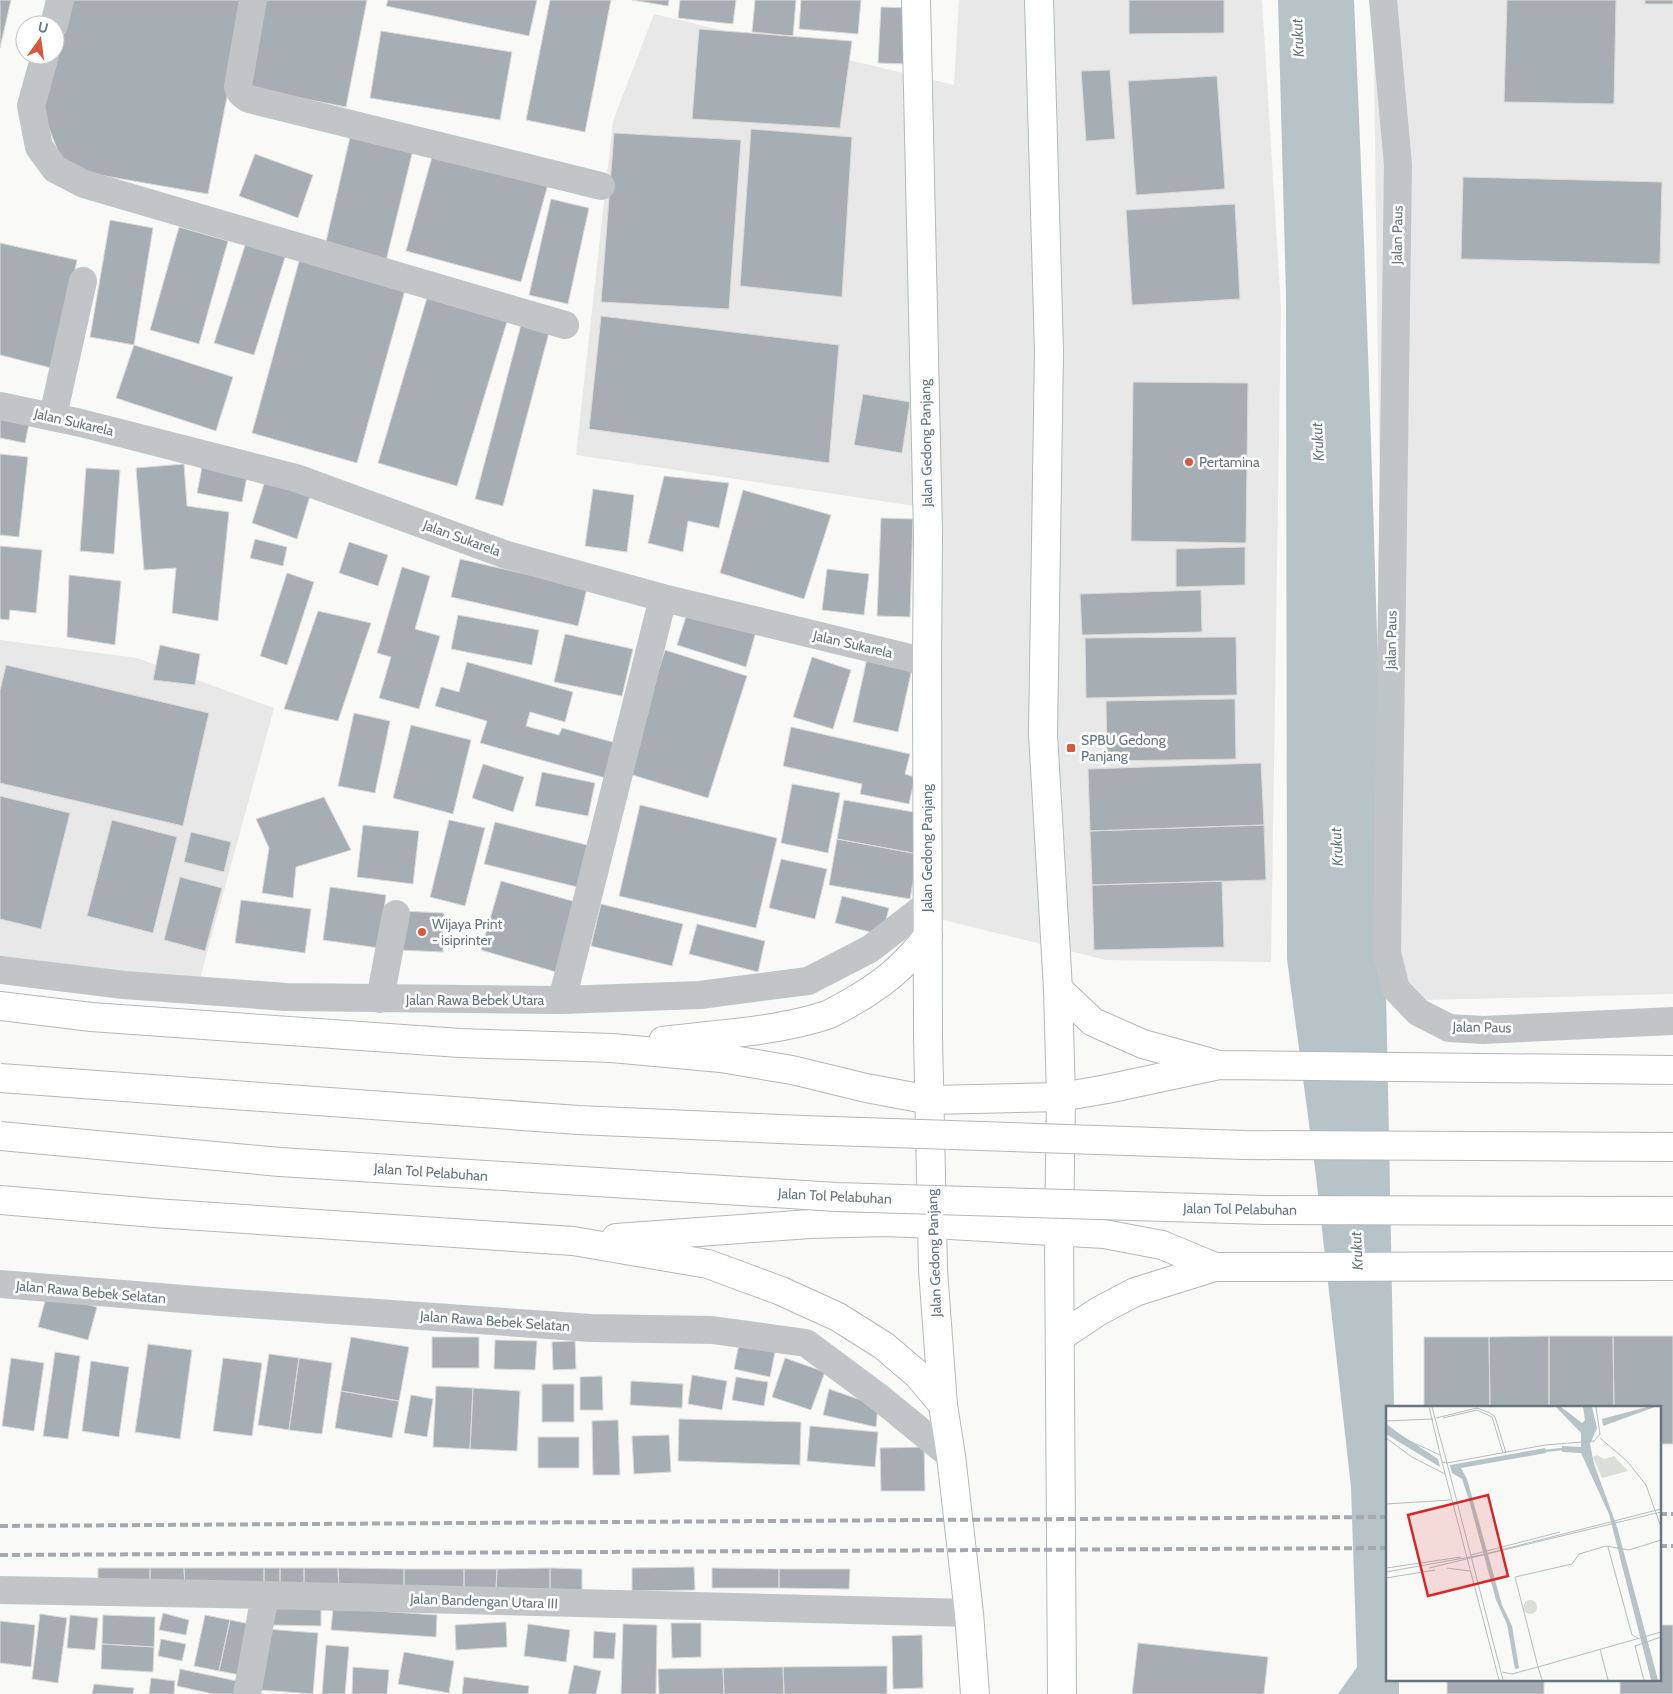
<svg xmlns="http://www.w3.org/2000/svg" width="1673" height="1694" viewBox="0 0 1673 1694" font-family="Cabin,sans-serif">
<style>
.built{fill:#e7e8e7}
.water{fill:#b8c3c7}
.building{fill:#a6aeb3;stroke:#dbdbd9}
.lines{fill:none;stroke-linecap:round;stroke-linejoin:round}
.secondary-casing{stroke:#b3b9bd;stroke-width:30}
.motorway-casing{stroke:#b4b8bb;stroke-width:30}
.minor{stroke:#c1c5c8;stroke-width:28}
.secondary{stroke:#fff;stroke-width:28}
.motorway{stroke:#fff;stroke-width:28}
.rail{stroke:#a3a9ae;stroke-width:4;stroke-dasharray:8 4;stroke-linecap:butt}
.motorway-bridge-casing{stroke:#b4b8bb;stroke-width:30;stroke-linecap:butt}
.motorway-bridge{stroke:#fff;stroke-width:28}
.poi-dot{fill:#d4593d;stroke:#fff;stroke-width:2}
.labels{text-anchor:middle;stroke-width:5;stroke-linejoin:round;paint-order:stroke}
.street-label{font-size:14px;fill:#66767f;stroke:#fff}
.poi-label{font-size:14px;fill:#66767f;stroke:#fff;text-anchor:start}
.water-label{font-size:15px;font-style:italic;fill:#627479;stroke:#fff}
.inset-river{fill:none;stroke:#b8c3c7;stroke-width:2.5}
.inset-road{fill:none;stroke:#b5bdc0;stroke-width:1}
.view{fill:#d62828;fill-opacity:0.15;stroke:#d62828;stroke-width:2.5}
.inset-edge{fill:none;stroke:#66767f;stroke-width:2.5}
</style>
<rect width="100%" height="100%" fill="#f9f9f7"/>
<path class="built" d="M959 0H1262L1281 308 1271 962 1106 960 915 913 928 508 576 455 613 121 654 14 954 85Z
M1373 0H1673V994L1387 1001Z
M0 640 137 658 274 708 199 982 0 960Z"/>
<path class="water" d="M1278 0H1354C1375 469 1386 938 1394 1408H1387V1680H1399V1694H1338L1357 1667 1351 1487 1316 1176 1287 959 1286 295Z"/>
<path class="building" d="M0 0H11L0 48Z
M68 0H246L208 194 65 169 41 108Z
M266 0H367L346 107 249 88Z
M388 0H537L529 36 386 6Z
M550 0H611L585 132 526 120Z
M632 0H669L668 6Z
M680 0H736L733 24 678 18Z
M755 0H796L793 36 752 32Z
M801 0H861L858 34 799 29Z
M1129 0H1224V33L1129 34Z
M1507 0H1616L1614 104 1504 102Z
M1645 0H1673V4H1645Z
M881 7 911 8 908 64 878 63Z
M699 29 852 41 840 128 692 119Z
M381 31 512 52 500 120 370 98Z
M1110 70 1115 139 1086 141 1081 71Z
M1217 76 1225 189 1136 195 1128 81Z
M751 129 852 137 842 297 740 286Z
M351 133 413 150 385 265 324 250Z
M614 133 741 140 729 309 601 302Z
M435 146 550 177 521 282 406 251Z
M255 154 313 175 298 218 239 196Z
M1463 177 1662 182 1660 264 1461 259Z
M551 199 589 208 568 304 529 295Z
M1235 204 1240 299 1132 305 1126 210Z
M110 220 153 228 134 345 90 337Z
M179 227 228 241 199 344 150 330Z
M248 236 288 248 254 355 214 343Z
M0 243 77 260 55 369 0 355Z
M301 254 407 283 357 463 252 433Z
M429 291 509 315 457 486 378 463Z
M601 316 839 345 829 463 589 429Z
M523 317 551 325 503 506 475 499Z
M134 345 233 377 216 431 116 398Z
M1133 382 1248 383 1246 543 1131 541Z
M863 394 910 402 902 453 854 445Z
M0 407 31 414 25 443 0 438Z
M0 454 28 457 19 537 0 535Z
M204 457 249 466 242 502 197 493Z
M184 464 187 506 229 512 218 621 172 613 176 568 144 570 136 468Z
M86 468 120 470 114 554 80 551Z
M664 476 729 483 719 528 688 521 683 552 648 543Z
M265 481 310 496 297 539 252 523Z
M593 489 634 495 627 552 585 546Z
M743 490 831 515 804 599 720 573Z
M881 518 913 519 910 617 877 616Z
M255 539 287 547 283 566 250 558Z
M349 542 388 555 378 586 339 573Z
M0 546 42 550 36 613 10 610 9 620 0 619Z
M1245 547V585L1176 587V549Z
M460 559 587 588 578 626 451 597Z
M402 567 430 576 415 629 440 636 419 709 379 698 391 657 377 653Z
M827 569 869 574 864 615 822 610Z
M287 573 314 582 287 665 260 656Z
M69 575 121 581 115 645 67 637Z
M1201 590 1202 632 1082 635 1080 594Z
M689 607 757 628 746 667 677 645Z
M318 611 371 623 338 721 284 709Z
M458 615 539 630 532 665 451 649Z
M565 634 633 649 622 696 554 682Z
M1236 637 1237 695 1086 698 1085 638Z
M160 645 200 654 195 685 153 680Z
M665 650 747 676 708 798 626 773Z
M868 654 913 664 898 732 853 722Z
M812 657 851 670 833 729 793 717Z
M467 662 573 692 565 722 530 712 526 726 559 735 562 728 623 745 613 780 480 743 487 721 435 706 441 687 459 692Z
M6 665 209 713 183 826 0 783V690Z
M1235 699 1236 759 1107 761 1106 701Z
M354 713 390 721 375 793 338 786Z
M411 725 471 740 453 814 393 798Z
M791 727 910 754 905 774 915 777 909 804 860 794 862 784 783 766Z
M1261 763 1264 825 1090 831 1088 769Z
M483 764 524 777 513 812 472 798Z
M542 772 595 783 588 816 535 806Z
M792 784 840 793 828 853 781 843Z
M0 796 70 813 41 929 0 919Z
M324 797 351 850 296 867 293 898 262 893 269 848 256 819Z
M844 800 925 814 918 854 837 839Z
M640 805 777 838 756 928 619 896Z
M112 820 177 837 153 933 87 916Z
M449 820 485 828 465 906 430 897Z
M495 822 587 845 577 887 484 864Z
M363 825 419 831 413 884 357 877Z
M1264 825 1266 880 1092 885 1090 831Z
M191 832 231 842 224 872 184 862Z
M837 839 918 854 910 899 829 885Z
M781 859 827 869 815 919 769 908Z
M180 877 222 888 205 951 164 940Z
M501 881 583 904 563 974 481 950Z
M1222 881 1224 947 1094 950 1092 885Z
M330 887 386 895 379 948 323 940Z
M842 896 889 908 882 935 835 923Z
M241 900 311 909 305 953 235 943Z
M601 904 683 924 672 966 591 946Z
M401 911 444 913 443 952 400 950Z
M697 924 765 941 758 972 689 954Z
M47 1294 97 1307 88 1340 38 1327Z
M1549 1336V1408H1490L1489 1337Z
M1549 1336H1613L1614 1408H1549Z
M1613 1336H1673V1444H1659V1408H1614Z
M351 1337 409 1347 399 1401 341 1391Z
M432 1337H479V1368H432Z
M1424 1337H1489L1490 1408H1424Z
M740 1339 776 1347 770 1377 734 1369Z
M495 1340 537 1341 535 1370 494 1369Z
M575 1341 576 1369 553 1370 552 1342Z
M148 1344 192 1350 180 1439 135 1432Z
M55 1352 80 1356 68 1439 43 1436Z
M269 1354 299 1358 289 1430 258 1425Z
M11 1358 44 1363 34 1431 2 1426Z
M223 1358 262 1363 252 1436 213 1431Z
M299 1358 332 1363 322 1434 289 1430Z
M785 1358 825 1372 811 1410 772 1397Z
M91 1361 129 1367 119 1437 82 1431Z
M692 1375 727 1381 722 1410 688 1404Z
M602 1376 603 1410H580V1377Z
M736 1377 768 1382 764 1406 732 1400Z
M631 1381 683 1384 682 1408 630 1405Z
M542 1384H574V1422H542Z
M436 1386 473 1388 470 1449 433 1447Z
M473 1388 520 1391 517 1451 470 1449Z
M829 1389 878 1406 876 1427 823 1415Z
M341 1391 399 1401 392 1438 335 1428Z
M411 1395 433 1399 427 1437 404 1433Z
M679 1419 801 1422 800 1465 678 1461Z
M618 1420 620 1475H593L592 1421Z
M810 1426 878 1432 875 1467 807 1461Z
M669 1435 671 1472 634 1474 632 1436Z
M538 1437H579V1468H538Z
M924 1447 925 1491H881L880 1448Z
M694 1567 695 1590 632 1591V1568Z
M98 1568H150V1589L98 1590Z
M150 1568H184L185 1589H150Z
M184 1568H264V1589H185Z
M264 1568H280V1589H264Z
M280 1568H304V1590L280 1589Z
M304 1568H338L339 1589 304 1590Z
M338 1568 404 1569V1590L339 1589Z
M550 1568 582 1569V1590L550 1589Z
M550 1568V1589L496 1590 497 1569Z
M712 1568 779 1569V1588H712Z
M404 1569H464V1590H404Z
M464 1569H497L496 1590H464Z
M779 1569H850L849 1589 779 1588Z
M272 1604 321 1605V1626L272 1625Z
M333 1608 437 1615 436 1637 331 1630Z
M163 1613 189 1620 186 1635 159 1630Z
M40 1614 67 1618 58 1683 32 1679Z
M70 1615 98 1618 95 1650 67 1648Z
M103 1615 155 1617 154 1647 102 1644Z
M205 1615 230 1620 219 1671 194 1666Z
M230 1620 255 1625 245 1676 219 1671Z
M0 1621 35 1625 31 1667 0 1663Z
M506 1622 507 1647 456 1650 455 1625Z
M671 1623H701V1657L672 1658Z
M528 1624 570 1630 566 1662 524 1656Z
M623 1624 657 1625 656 1694H621Z
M1659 1625H1673V1694H1620V1680H1659Z
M265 1629 318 1633 313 1694 260 1690Z
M594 1631 616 1633 614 1659 593 1658Z
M922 1635 923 1688 893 1689 892 1636Z
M161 1639 186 1644 182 1661 158 1656Z
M1138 1643 1268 1657 1264 1694H1132Z
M102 1644 154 1647 153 1672 101 1669Z
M326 1645 349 1647 345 1694H322Z
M404 1652 454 1661 449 1693 398 1684Z
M574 1665 601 1671 596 1694H568Z
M887 1666V1694H784L783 1667Z
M353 1667 389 1670 387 1694H352Z
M783 1667 784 1694H724L723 1668Z
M723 1668 724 1694H659L658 1669Z
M180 1669 237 1681 235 1694H213L177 1686Z
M464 1677 529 1686 528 1694H462Z
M151 1678 175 1681 174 1694H149Z
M1447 1680H1544V1694H1447Z
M94 1684 134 1688 133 1694H92Z"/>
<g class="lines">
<g class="secondary-casing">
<path id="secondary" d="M916 0 928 534 927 662 928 1037 933 1270 943 1405 951 1456 969 1613 975 1694
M1039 0 1049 351 1043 734 1058 989 1061 1097 1059 1232 1062 1694"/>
</g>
<g class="motorway-casing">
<path id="motorway" d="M1058 989 1093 1022 1143 1044 1219 1065 1673 1070
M0 1006 91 1017 460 1043 612 1048 721 1058 792 1070 866 1088 930 1100 1061 1097 1107 1089 1219 1065
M663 1041C717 1034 775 1032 827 1015 834 1012 841 1008 848 1004 882 985 904 967 928 936
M0 1200 154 1213 573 1241 708 1264 781 1291 838 1317 884 1346 918 1375 943 1405
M616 1238 810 1224 885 1222 933 1224 1104 1234 1162 1245 1215 1267
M1060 1337 1099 1311 1135 1292 1215 1267 1673 1266"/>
</g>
<path class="minor" d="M253 0 238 86C239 93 243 96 249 99L601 186
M1383 0 1398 165 1387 953 1396 989 1418 1012 1449 1028 1483 1030 1673 1021
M54 25 60 0
M45 55 31 106 39 147 55 169 84 184 565 325
M0 406 81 423 296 478 507 555 663 598 927 662
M53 416 83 281
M0 970 124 985 286 997 562 1000 700 995 808 981 870 949 928 904
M380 999 396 914
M562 1000 663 598
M0 1284 220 1302 591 1328 712 1330 806 1343 880 1398 951 1456
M0 1590 265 1595 969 1613
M247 1694 265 1595"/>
<use href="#secondary" class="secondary"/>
<use href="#motorway" class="motorway"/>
<path class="rail" d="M1659 1514H1673
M0 1526 1387 1517
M1659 1546H1673
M0 1555 1387 1548"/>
<g class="motorway-bridge-casing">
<path id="motorway-bridge" d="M0 1078 578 1120 803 1130 1244 1145 1673 1147
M0 1136 280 1162 836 1197 1266 1210 1673 1211"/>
</g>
<use href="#motorway-bridge" class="motorway-bridge"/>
</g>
<g class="poi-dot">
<circle cx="1189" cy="462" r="5"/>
<rect x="1066" y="743" width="10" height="10" rx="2.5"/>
<circle cx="422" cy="932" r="5"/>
</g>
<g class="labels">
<g class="street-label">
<text transform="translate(1397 235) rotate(-89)" y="5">Jalan Paus</text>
<text transform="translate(74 422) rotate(13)" y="5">Jalan Sukarela</text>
<text transform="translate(926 443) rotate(-91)" y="5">Jalan Gedong Panjang</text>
<text transform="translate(462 538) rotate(20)" y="5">Jalan Sukarela</text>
<text transform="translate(1391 640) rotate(-89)" y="5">Jalan Paus</text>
<text transform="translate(853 644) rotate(13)" y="5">Jalan Sukarela</text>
<text transform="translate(927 848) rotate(-90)" y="5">Jalan Gedong Panjang</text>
<text x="475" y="1005">Jalan Rawa Bebek Utara</text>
<text transform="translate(1482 1027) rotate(1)" y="5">Jalan Paus</text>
<text transform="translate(431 1172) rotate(4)" y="5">Jalan Tol Pelabuhan</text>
<text transform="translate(835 1196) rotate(3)" y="5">Jalan Tol Pelabuhan</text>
<text transform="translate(1240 1209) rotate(1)" y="5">Jalan Tol Pelabuhan</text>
<text transform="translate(934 1253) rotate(-92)" y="5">Jalan Gedong Panjang</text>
<text transform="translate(91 1292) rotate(5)" y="5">Jalan Rawa Bebek Selatan</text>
<text transform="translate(495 1321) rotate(4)" y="5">Jalan Rawa Bebek Selatan</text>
<text transform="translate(484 1601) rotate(2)" y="5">Jalan Bandengan Utara III</text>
</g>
<g class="poi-label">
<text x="1199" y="467">Pertamina</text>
<text x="1081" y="745">SPBU Gedong<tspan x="1081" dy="16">Panjang</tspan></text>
<text x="432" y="929">Wijaya Print<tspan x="432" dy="16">- isiprinter</tspan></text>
</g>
<g class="water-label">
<text transform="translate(1298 38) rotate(-93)" y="5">Krukut</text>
<text transform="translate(1318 442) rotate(-93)" y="5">Krukut</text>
<text transform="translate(1337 847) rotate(-93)" y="5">Krukut</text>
<text transform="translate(1357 1251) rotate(-93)" y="5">Krukut</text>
</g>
</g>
<g transform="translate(1386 1406)">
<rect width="275" height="275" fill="#f9f9f7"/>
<path d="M211 49 218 53 228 50 242 65 216 72 207 51ZM137 201a7 7 0 1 1 14 0a7 7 0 1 1-14 0Z" fill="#daded7"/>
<path d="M170 1H175L196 17 199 14 197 1H206L211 22 204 38 208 58 231 121 272 274H265L223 108 195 47 176 46V40L195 41V27ZM261 1H269L217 20 216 13ZM0 19 52 53 54 61 0 28ZM159 42 160 47 75 62 81 73 116 199 126 220 133 262 129 263 121 218 110 194 83 94 76 73 66 67 64 59Z" fill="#b8c3c7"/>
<path class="inset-river" d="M157 45 178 43"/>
<path class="inset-road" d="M43 1 56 56 61 57 159 39 208 35M46 1 61 57M50 12 91 2 104 7 109 11 120 47M57 12 91 4 106 11 117 47M0 15 47 13M0 18 19 33 54 49M0 32 26 51 59 68M214 32 241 55 260 79 275 121M207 36 214 28 210 1M56 56 113 274M61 57 117 274M0 98 65 94M275 134 243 144 220 140 193 148 186 158 129 171 152 261 275 226M222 141 246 229 252 232M85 149 174 126M0 162 75 151M43 162 275 106M61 162 84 165M0 166 95 149 275 103M0 172 49 164M214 243 222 274M116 266 126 268 152 261 156 274M258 274 249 240 275 231"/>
<path class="view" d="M102 89 122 170 42 190 22 109Z"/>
<rect width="275" height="275" class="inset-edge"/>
</g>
<g transform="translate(40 40) rotate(14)"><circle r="24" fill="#ffffff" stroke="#c2c8cc"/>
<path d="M0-4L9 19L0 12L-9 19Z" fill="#d4593d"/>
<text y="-8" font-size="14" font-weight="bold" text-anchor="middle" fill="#66767f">U</text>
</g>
</svg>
